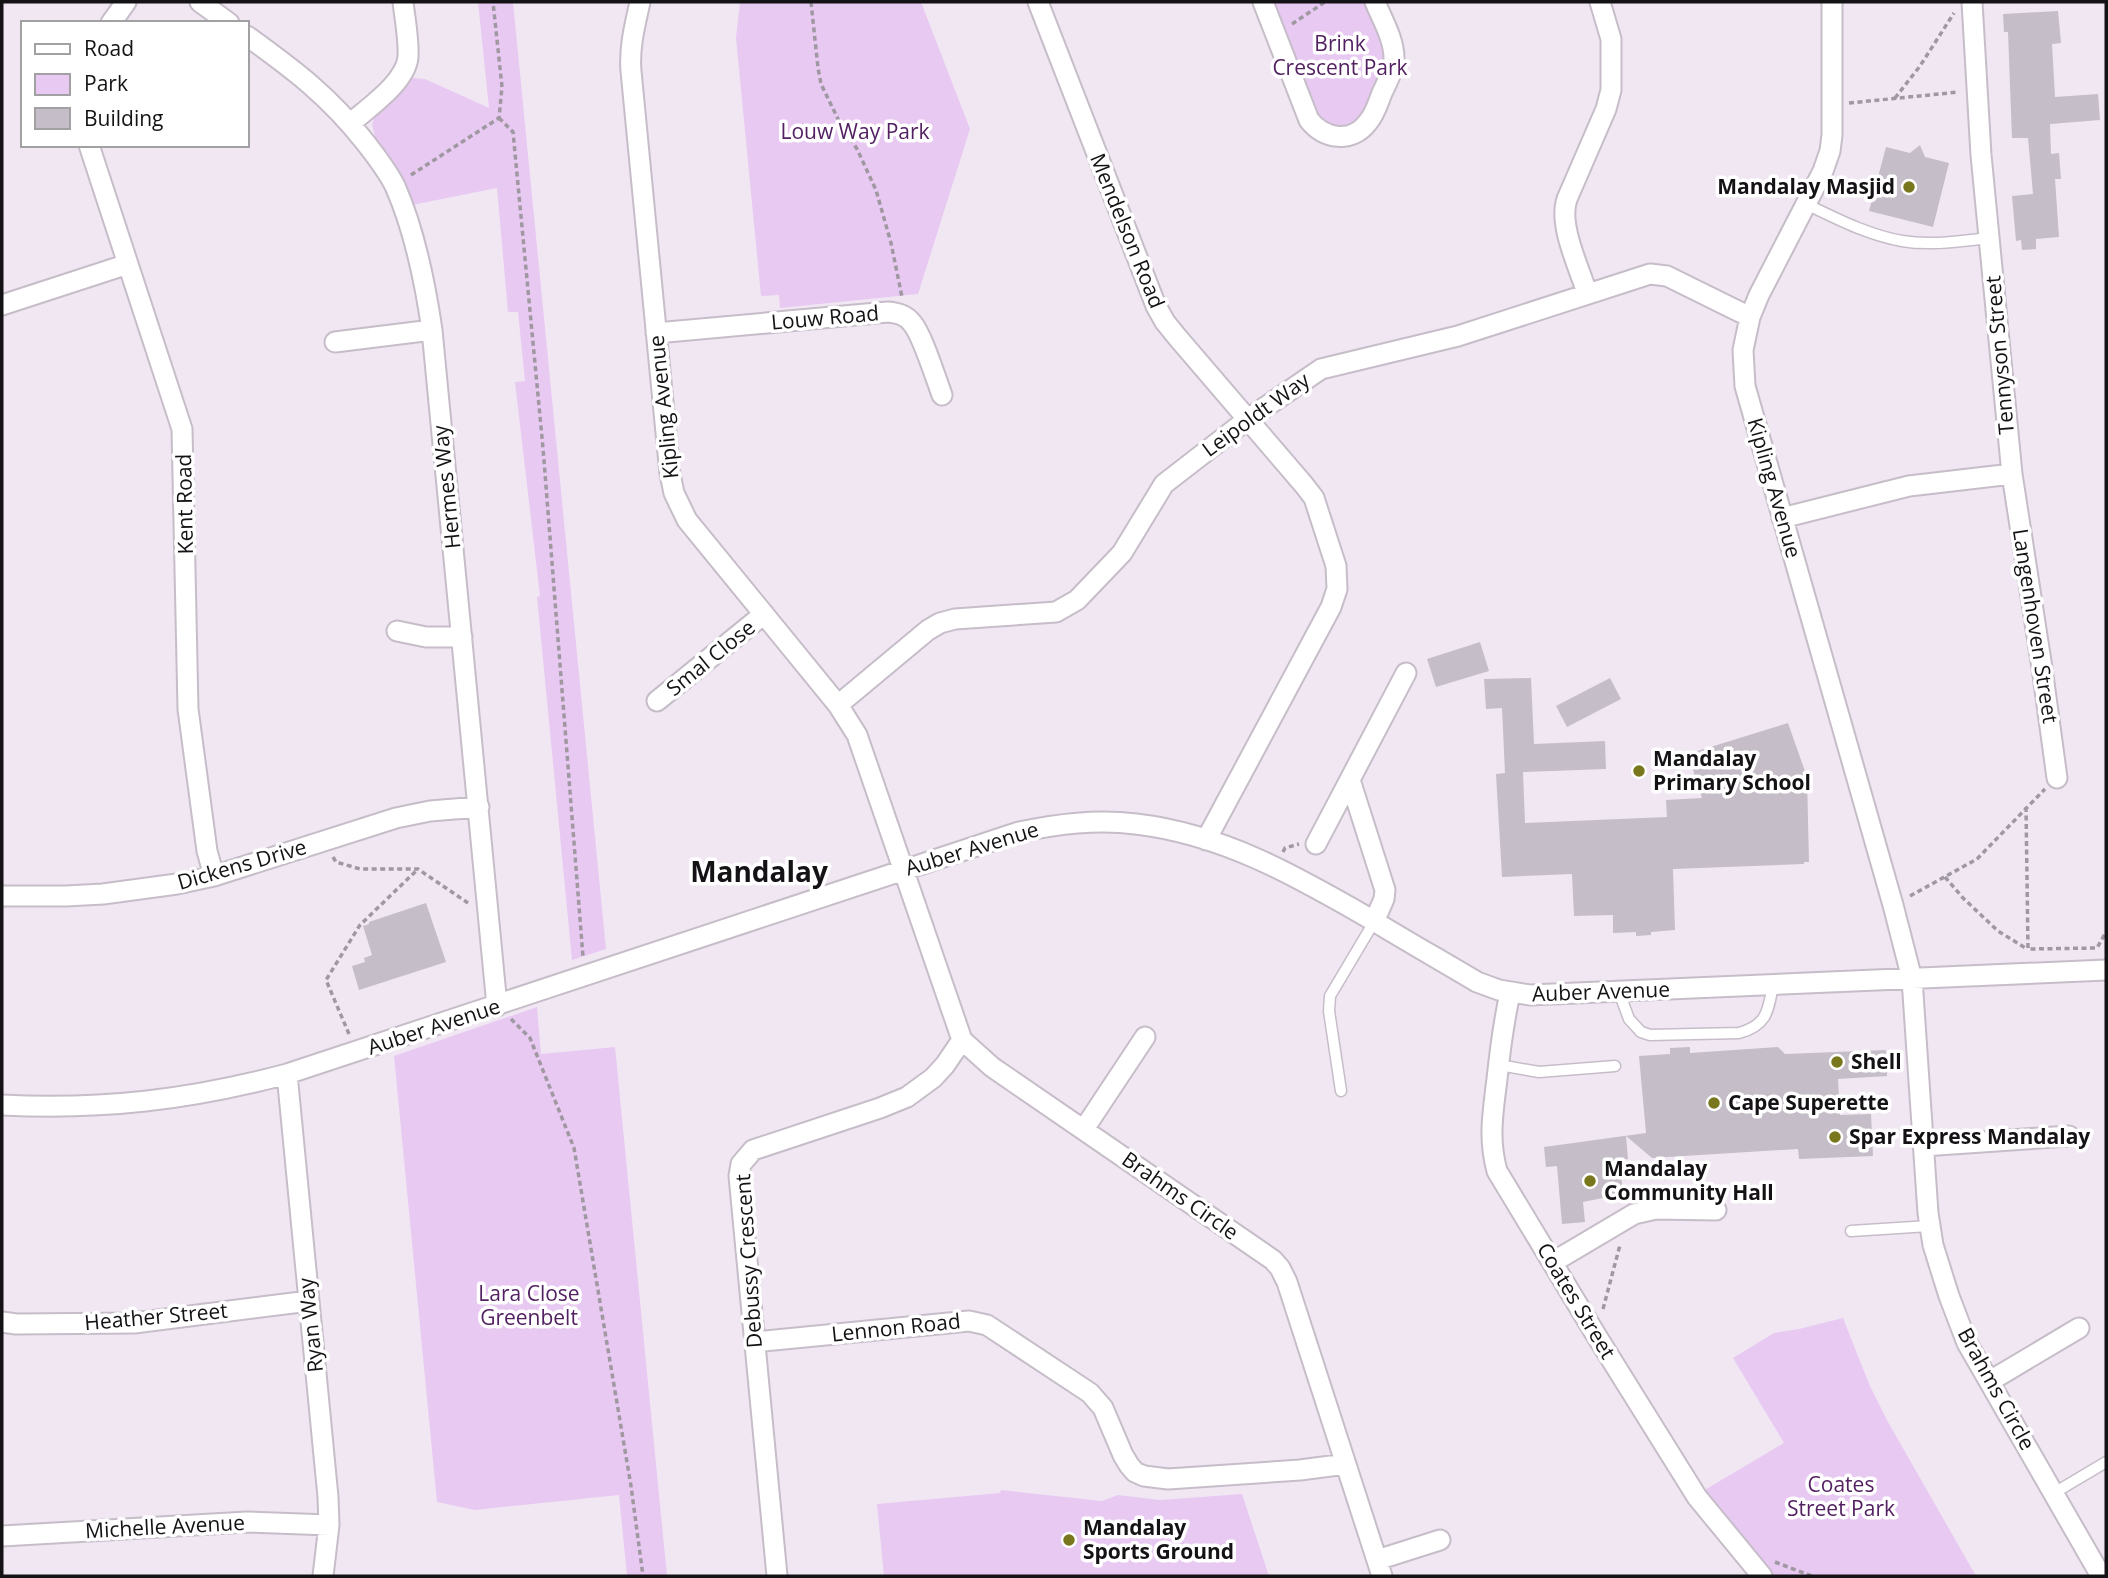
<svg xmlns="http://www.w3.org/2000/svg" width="2108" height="1578" viewBox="0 0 2108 1578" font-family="'Open Sans',sans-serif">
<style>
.green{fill:#e8c9f2}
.building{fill:#c5bdc8}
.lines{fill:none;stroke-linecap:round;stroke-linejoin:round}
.lane-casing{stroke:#c6bdc9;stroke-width:13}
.street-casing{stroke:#c6bdc9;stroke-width:23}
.path{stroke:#9f98a1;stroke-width:3.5;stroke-dasharray:5 3.5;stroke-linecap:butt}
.lane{stroke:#fff;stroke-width:10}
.street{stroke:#fff;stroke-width:19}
.poi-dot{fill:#79771d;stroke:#fff;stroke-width:2.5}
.labels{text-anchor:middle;stroke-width:7;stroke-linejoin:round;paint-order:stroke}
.park-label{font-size:21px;fill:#532062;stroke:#fff}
.poi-label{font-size:21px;font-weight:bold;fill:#151216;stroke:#fff;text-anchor:start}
.street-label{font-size:21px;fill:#151216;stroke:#fff}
.district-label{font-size:28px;font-weight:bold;fill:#151216;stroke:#fff}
</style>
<rect width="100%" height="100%" fill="#f0e7f3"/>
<path class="green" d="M478 2H513L606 949 572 960 537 597 540 596 515 382 525 381 518 312H508L497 188 412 205 394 164 376 140 372 125 376 113 397 96 411 78 425 79 489 108Z
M740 2H921L970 129 918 294 780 308 779 295 761 296 736 38Z
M1273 2H1366L1386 53V63L1363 116C1356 124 1343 130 1331 127 1327 126 1321 120 1317 117Z
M537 1007 541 1054 615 1047 667 1576H627L619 1495 475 1510 437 1502 394 1056Z
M1843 1318 1869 1384 1888 1422 1976 1576H1772L1703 1491 1784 1443 1733 1358 1774 1333 1799 1329Z
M1001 1490 1102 1501 1118 1495 1160 1500 1242 1494 1269 1576H884L877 1504 1000 1493Z"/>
<path class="building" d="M2058 11 2061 43 2052 44 2055 97 2098 94 2100 120 2050 124 2051 154 2059 153 2061 179H2055L2059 237 2036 239V249L2022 250 2021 240 2016 241 2012 196 2033 194 2028 138H2012L2008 32H2004L2003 14Z
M1920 145 1925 157 1949 163 1933 227 1869 211 1886 147 1910 153Z
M1480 642 1489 671 1436 687 1427 659Z
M1531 678 1534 744 1605 741 1606 769 1523 772 1525 823 1667 817 1666 800 1702 798 1688 754 1788 723 1807 777 1809 862H1804V864L1673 869 1675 930 1651 932V935L1636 936V932L1613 933V915L1574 916 1572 874 1502 877 1496 774 1505 773 1502 708 1486 709 1484 679Z
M1610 678 1621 699 1567 727 1556 706Z
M426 903 446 962 359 990 352 966 365 962 364 958 372 955 363 926 369 924V922Z
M1690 1047V1053L1778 1047 1785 1054 1886 1050 1887 1076 1838 1079 1840 1115 1871 1114 1873 1156 1799 1159 1798 1149 1652 1158 1626 1136 1628 1159 1620 1160 1623 1194 1583 1202 1585 1222 1562 1224 1557 1166 1546 1167 1544 1147 1646 1133 1639 1056 1670 1054V1048Z"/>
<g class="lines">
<g class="lane-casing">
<path id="lane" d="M1806 204C1837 219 1868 235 1902 241 1931 246 1961 241 1989 238
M1619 992 1629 1019 1641 1032 1650 1035 1739 1033C1768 1025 1768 1010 1773 985
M1499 1065 1539 1072 1615 1066
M1341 1091 1329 1011 1330 996 1374 922
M1851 1231 1929 1226
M2054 1493 2106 1462"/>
</g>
<g class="street-casing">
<path id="street" d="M200 2 229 23
M640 2C635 25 629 47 631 71L670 474 674 493 687 520 838 705 857 735 962 1040 992 1067 1273 1260 1280 1268 1287 1282 1382 1576
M1038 2 1156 306 1165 322 1178 338 1304 485 1314 498 1336 566 1337 589 1331 607 1206 840
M1263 2 1309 120C1324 139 1352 144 1368 122 1375 114 1378 103 1382 93 1387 82 1394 70 1394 58 1394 39 1382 19 1375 2
M1832 2V135L1830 151 1823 171 1759 295 1750 317 1743 350 1745 386 1893 905 1912 979 1928 1213 1933 1245 1949 1296 1967 1343 2101 1576
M1972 2 1981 155 2012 474 2042 668 2057 778
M111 23 126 2
M247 36C294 70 329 96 365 142 376 156 387 170 395 186 415 231 425 282 432 330L497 1006
M351 123C369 107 406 82 408 57 409 39 405 20 403 2
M89 145 182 429 188 709 207 851 214 876
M1587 293C1579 267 1558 225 1567 199L1606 109 1611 90V39L1600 2
M2 305 128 264
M656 333 888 312C898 313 906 315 912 323 922 334 936 379 942 395
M335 342 432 330
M1782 518 1909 486 2012 474
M397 631 426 637H462
M657 701 764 614
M838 705 928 630 940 623 955 619 1056 612 1077 600 1122 553 1164 484 1248 419 1321 369 1458 336 1650 274 1667 276 1750 317
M1350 780 1385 890 1384 899 1374 922
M1316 844 1406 673
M2 896H66L103 894 177 884 214 876 396 818 430 811 479 807
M1510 993C1504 1021 1500 1050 1497 1079 1493 1112 1488 1138 1497 1171L1596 1335 1697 1497 1762 1576
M287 1074 328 1497 329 1525 323 1576
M2 1105C102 1110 189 1100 287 1074L1019 832C1058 824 1096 819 1136 824 1222 834 1294 875 1367 917 1403 939 1440 960 1477 982L1499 990 1530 995 2106 970
M1084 1129 1145 1037
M1923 1146 2069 1136
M1553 1262 1634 1214 1656 1209 1716 1210
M2 1322 16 1324 134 1323 309 1301
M755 1342 969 1321 987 1325 1090 1393 1103 1408 1123 1455 1129 1465 1135 1472 1144 1476 1168 1479 1300 1470 1346 1464
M1990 1381 2079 1328
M2 1536 247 1522 329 1525
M1377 1560 1440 1540
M777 1576 739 1176 741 1164 753 1150 880 1108 907 1097 933 1078 945 1065 962 1040"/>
</g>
<path class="path" d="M811 2 818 68 821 84 839 121 857 149 876 190 891 243 902 297
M1292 24 1325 2
M1895 98 1920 66 1954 13
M1849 103 1959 92
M499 118 513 132 543 448 583 957
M411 175 499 118 502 87 493 2
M2026 807 2028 949 2097 948 2106 932
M1283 852 1285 848 1299 844
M333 857 336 862 360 869H418L468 903
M1945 877 1963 898 1998 931 2027 949
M1910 896 1977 859 2045 789
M511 1019 530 1038 574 1148 631 1486 643 1576
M349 1034 326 980 360 925 418 869
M1603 1309 1620 1245
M1775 1562 1812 1576"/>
<use href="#lane" class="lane"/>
<use href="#street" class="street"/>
</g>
<g class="poi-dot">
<circle cx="1909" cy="187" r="7"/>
<circle cx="1639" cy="771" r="7"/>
<circle cx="1837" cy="1062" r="7"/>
<circle cx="1714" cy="1103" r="7"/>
<circle cx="1835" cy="1137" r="7"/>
<circle cx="1590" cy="1181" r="7"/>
<circle cx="1069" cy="1540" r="7"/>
</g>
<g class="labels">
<g class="park-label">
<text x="1340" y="51">Brink<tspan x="1340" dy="24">Crescent Park</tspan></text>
<text x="855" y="139">Louw Way Park</text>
<text x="529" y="1301">Lara Close<tspan x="529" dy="24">Greenbelt</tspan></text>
<text x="1841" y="1492">Coates<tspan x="1841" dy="24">Street Park</tspan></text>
</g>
<g class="poi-label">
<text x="1895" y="194" text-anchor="end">Mandalay Masjid</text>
<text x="1653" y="766">Mandalay<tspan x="1653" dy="24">Primary School</tspan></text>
<text x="1851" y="1069">Shell</text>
<text x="1728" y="1110">Cape Superette</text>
<text x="1849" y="1144">Spar Express Mandalay</text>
<text x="1604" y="1176">Mandalay<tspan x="1604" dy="24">Community Hall</tspan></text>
<text x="1083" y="1535">Mandalay<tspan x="1083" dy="24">Sports Ground</tspan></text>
</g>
<g class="street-label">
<text transform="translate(1127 231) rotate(68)" y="7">Mendelson Road</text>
<text transform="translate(825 318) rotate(-5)" y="7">Louw Road</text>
<text transform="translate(2000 355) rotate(-95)" y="7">Tennyson Street</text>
<text transform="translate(664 407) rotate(-96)" y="7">Kipling Avenue</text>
<text transform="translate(1256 415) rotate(-36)" y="7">Leipoldt Way</text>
<text transform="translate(447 487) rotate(-96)" y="7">Hermes Way</text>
<text transform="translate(1774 488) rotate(74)" y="7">Kipling Avenue</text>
<text transform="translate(185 504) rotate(-91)" y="7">Kent Road</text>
<text transform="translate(2035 626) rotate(81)" y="7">Langenhoven Street</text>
<text transform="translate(711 658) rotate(-39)" y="7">Smal Close</text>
<text transform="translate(972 849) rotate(-17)" y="7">Auber Avenue</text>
<text transform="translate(242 865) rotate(-16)" y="7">Dickens Drive</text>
<text transform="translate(1601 992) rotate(-2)" y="7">Auber Avenue</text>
<text transform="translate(434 1027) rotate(-18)" y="7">Auber Avenue</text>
<text transform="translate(1180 1196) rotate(35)" y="7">Brahms Circle</text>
<text transform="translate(749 1261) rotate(-94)" y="7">Debussy Crescent</text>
<text transform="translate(1576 1301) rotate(59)" y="7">Coates Street</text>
<text transform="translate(156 1317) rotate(-5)" y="7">Heather Street</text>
<text transform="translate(311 1325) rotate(-96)" y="7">Ryan Way</text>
<text transform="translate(896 1328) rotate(-6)" y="7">Lennon Road</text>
<text transform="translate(1996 1389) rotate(61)" y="7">Brahms Circle</text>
<text transform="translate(165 1527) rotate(-3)" y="7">Michelle Avenue</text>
</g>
<g class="district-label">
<text x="759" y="882">Mandalay</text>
</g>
</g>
<rect width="2108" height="1578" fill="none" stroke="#151216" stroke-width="7"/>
<rect x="21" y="21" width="228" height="126" fill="#ffffff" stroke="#a1a0a2" stroke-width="2"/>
<rect x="35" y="44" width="35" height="10" fill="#ffffff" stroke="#a1a0a2" stroke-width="2"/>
<text x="84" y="56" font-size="21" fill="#151216">Road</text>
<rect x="35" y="74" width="35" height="21" fill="#e8c9f2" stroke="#a1a0a2" stroke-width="2"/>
<text x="84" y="91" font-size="21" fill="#151216">Park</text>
<rect x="35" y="108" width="35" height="21" fill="#c5bdc8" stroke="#a1a0a2" stroke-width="2"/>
<text x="84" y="126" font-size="21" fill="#151216">Building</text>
</svg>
